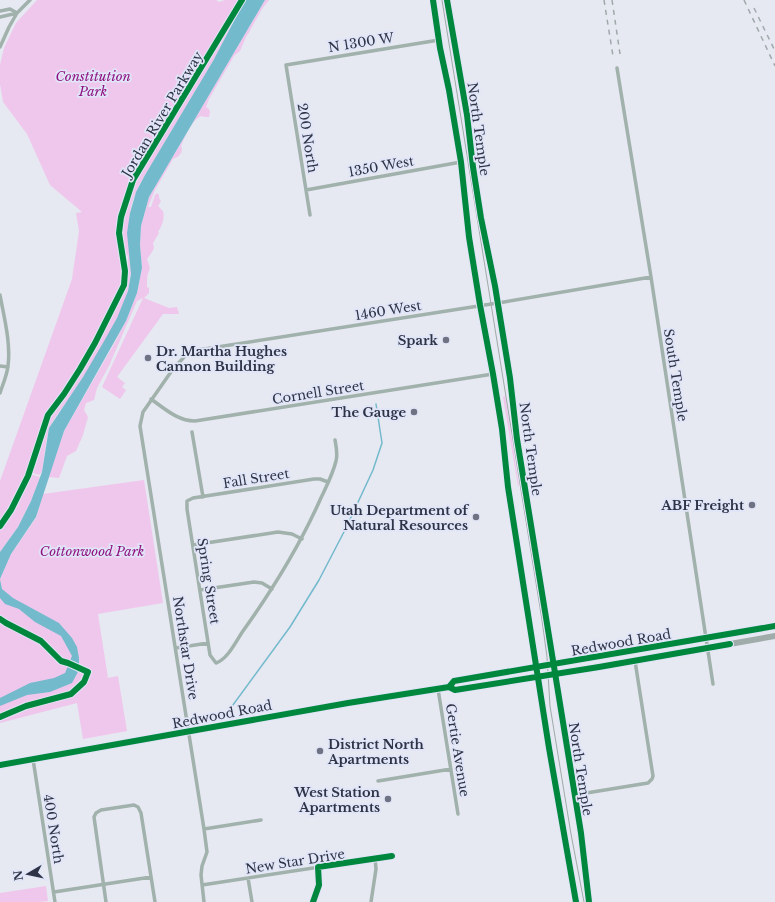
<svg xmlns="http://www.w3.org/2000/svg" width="775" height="902" viewBox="0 0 775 902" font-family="'Libre Baskerville',serif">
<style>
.green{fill:#f0c7ec}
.water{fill:#73bacc}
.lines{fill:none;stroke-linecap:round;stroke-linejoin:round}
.stream{stroke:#73bacc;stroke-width:1.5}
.minor{stroke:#a1b1ab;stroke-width:3.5}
.secondary{stroke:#a0b1ac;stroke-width:5}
.primary{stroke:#9facaa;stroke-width:6}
.tram{stroke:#9fa9a9;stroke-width:1}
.rail{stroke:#9fa9a9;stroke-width:1.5;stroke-dasharray:5 5;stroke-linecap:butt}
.cycleway-casing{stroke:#e0e5f8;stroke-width:8}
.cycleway{stroke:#00873e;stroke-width:6}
.poi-dot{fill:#6f7282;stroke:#e0e5f8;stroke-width:1.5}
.labels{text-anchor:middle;stroke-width:3.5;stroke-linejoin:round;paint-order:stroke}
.street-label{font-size:13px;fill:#2f3346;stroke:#e0e5f8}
.park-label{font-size:13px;font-style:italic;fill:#901280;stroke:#e0e5f8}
.poi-label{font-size:13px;font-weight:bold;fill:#2f3346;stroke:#e0e5f8;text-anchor:end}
</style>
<rect width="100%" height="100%" fill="#e6e8f2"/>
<path class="green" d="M37 0H216L219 2 225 0H241L132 178 119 221 118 236 124 266 122 283 110 311 84 360 63 393 46 415 23 484 10 510 0 523V481L72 279 79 231 76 213 82 212 50 185 27 134 3 102 0 84V65L4 48 16 23Z
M244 0H245L213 61 145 175C138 187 131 200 130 214 127 240 135 265 128 290 118 325 90 366 70 397 64 406 54 417 50 427 46 436 44 461 42 472L39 475 30 472 49 415 65 395 87 358 124 286 128 261V256L124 252C123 247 121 244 121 240 121 216 129 193 140 172L191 90Z
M265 0H269L262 9 248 34 246 37 240 51 234 56 209 99 206 107 209 109 210 112 209 117H205L201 116C192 120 185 137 181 146 184 152 179 157 173 159L155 190 148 207H151L155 195 157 193 159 195V198L161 201 158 206C159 207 162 210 163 211 165 216 162 228 158 231L159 233 153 243 154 248 152 252 147 259 150 268C147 275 147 278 147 287L149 288V293L144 298 169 308 177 307 179 314H163L117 377 125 383 122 387 126 390 120 399 102 387 143 298 137 301 109 366 97 388 94 400 86 403 84 410 88 417 83 435 76 451 67 456 59 478 48 477 64 431 114 344 126 321 137 293 142 268 140 245 141 226 149 197Z
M505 396 519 486H518L503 397Z
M30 474 40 477 31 501 18 527 0 552V528L10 515Z
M144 480 163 603 98 614 108 678 118 676 127 731 83 739 77 703 0 723V592L2 589 0 579 5 567 11 554 36 518 43 494Z
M46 886 48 901 39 902H0V893Z"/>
<path class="water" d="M245 0H265L149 197 141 226 140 245 142 268 137 293 126 321 64 431 36 517 11 554 0 579 2 589 13 598 59 623 72 638 77 647 79 658V670L72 683 50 692 27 695 0 706V698L30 683 54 678 65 673 72 656 61 636 35 622 19 609 5 604 0 598V552L18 527 31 501 42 472 49 428 83 377 103 343 117 318 128 291 131 274 127 233 130 213 136 192 145 175 213 61Z"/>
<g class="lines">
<path class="stream" d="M230 709 290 627 319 580 346 528 373 470 382 443 376 404"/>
<path class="minor" d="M0 11 10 9 17 13
M0 17 17 13 30 0
M0 47 9 27 17 13
M617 68 651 277 713 684
M306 190 461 162
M310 215 286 65 439 40
M0 295C4 317 11 343 8 366 7 375 3 384 0 393
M0 366 8 367
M151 399C165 409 178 421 195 421L493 374
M192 432 203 497
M328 482 320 479H314L193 498 187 501V509L210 655 216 663C228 659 236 641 243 631 273 589 299 547 320 500 326 487 333 474 336 461 338 454 336 446 335 440
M193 545 278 532 292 534 302 539
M200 590 254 582 262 583 272 589
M176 648 208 643
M438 689 458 814
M33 759 55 902
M378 781 451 769
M574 795 648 783 652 779 653 776 635 661
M204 829 261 820
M248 878 252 902
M202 885 392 856
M54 892 151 877
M106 902 94 817 96 813 101 810 134 805 138 807 141 813 155 902
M204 902 201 875 202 866 207 852 204 829 140 426 143 412 173 369 187 354 198 350 504 302 651 277
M313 902 319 885 318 867
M371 902 376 869 375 858"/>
<path class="secondary" d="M433 0 440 48 449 90 461 162 469 237 480 305 493 374 502 429 508 487 549 748 576 902
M447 0 467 115 473 167 481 218 495 286 510 378 517 439 581 833 589 902"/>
<path class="primary" d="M449 687 454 681 775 626
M0 765 348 703 449 687 455 690 599 667 775 636"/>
<path class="tram" d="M442 0 542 620 547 657 550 706 571 834 584 902"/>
<path class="rail" d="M604 0 613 56
M612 0 620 54
M744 0 775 66
M754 8 775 51"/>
<g class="cycleway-casing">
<path id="cycleway" d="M433 0 440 48 449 90 461 162 469 237 480 305 493 374 502 429 508 487 549 748 576 902
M447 0 467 115 473 167 481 218 495 286 510 378 517 439 581 833 589 902
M0 526 11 510 28 476 48 415 64 394 80 369 95 343 124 285 125 271 119 233 121 217 133 180 242 0
M0 619 6 623 41 641 61 661 68 663 88 672 84 682 71 694 26 706 0 717
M449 687 454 681 775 626
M0 765 348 703 449 687 455 690 599 667 730 644
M313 902 319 885 318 867 392 856"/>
</g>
<use href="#cycleway" class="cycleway"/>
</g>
<g class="poi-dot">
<circle cx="446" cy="340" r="4"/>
<circle cx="148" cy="358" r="4"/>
<circle cx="414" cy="412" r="4"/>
<circle cx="752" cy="505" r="4"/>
<circle cx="476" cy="517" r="4"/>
<circle cx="320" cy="751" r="4"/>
<circle cx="388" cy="799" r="4"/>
</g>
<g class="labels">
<g class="street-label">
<text transform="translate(361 42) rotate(-9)" y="5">N 1300 W</text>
<text transform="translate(162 114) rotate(-59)" y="5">Jordan River Parkway</text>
<text transform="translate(479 129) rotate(82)" y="5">North Temple</text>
<text transform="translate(308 138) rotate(81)" y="5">200 North</text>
<text transform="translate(381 166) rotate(-10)" y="5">1350 West</text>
<text transform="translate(388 310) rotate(-9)" y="5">1460 West</text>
<text transform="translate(676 375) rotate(81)" y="5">South Temple</text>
<text transform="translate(318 392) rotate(-9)" y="5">Cornell Street</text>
<text transform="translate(531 449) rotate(82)" y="5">North Temple</text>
<text transform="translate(256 478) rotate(-9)" y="5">Fall Street</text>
<text transform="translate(209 581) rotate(81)" y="5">Spring Street</text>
<text transform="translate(621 642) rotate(-10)" y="5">Redwood Road</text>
<text transform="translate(186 648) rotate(81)" y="5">Northstar Drive</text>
<text transform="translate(222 714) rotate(-11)" y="5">Redwood Road</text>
<text transform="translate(458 750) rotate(81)" y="5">Gertie Avenue</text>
<text transform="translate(581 769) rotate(81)" y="5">North Temple</text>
<text transform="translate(54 829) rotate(81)" y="5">400 North</text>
<text transform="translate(295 861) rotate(-9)" y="5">New Star Drive</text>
</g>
<g class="park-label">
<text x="93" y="81">Constitution<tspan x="93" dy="15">Park</tspan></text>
<text x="92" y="556">Cottonwood Park</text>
</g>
<g class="poi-label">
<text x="438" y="345">Spark</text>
<text x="156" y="356" text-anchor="start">Dr. Martha Hughes<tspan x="156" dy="15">Cannon Building</tspan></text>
<text x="406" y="417">The Gauge</text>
<text x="744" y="510">ABF Freight</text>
<text x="468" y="515">Utah Department of<tspan x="468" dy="15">Natural Resources</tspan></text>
<text x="328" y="749" text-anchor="start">District North<tspan x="328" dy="15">Apartments</tspan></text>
<text x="380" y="797">West Station<tspan x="380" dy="15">Apartments</tspan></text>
</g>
</g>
<g transform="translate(28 874) rotate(261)" stroke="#e0e5f8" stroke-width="3" paint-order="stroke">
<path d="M0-3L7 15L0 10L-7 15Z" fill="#2f3346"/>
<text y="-6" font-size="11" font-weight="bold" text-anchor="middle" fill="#2f3346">N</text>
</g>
</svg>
